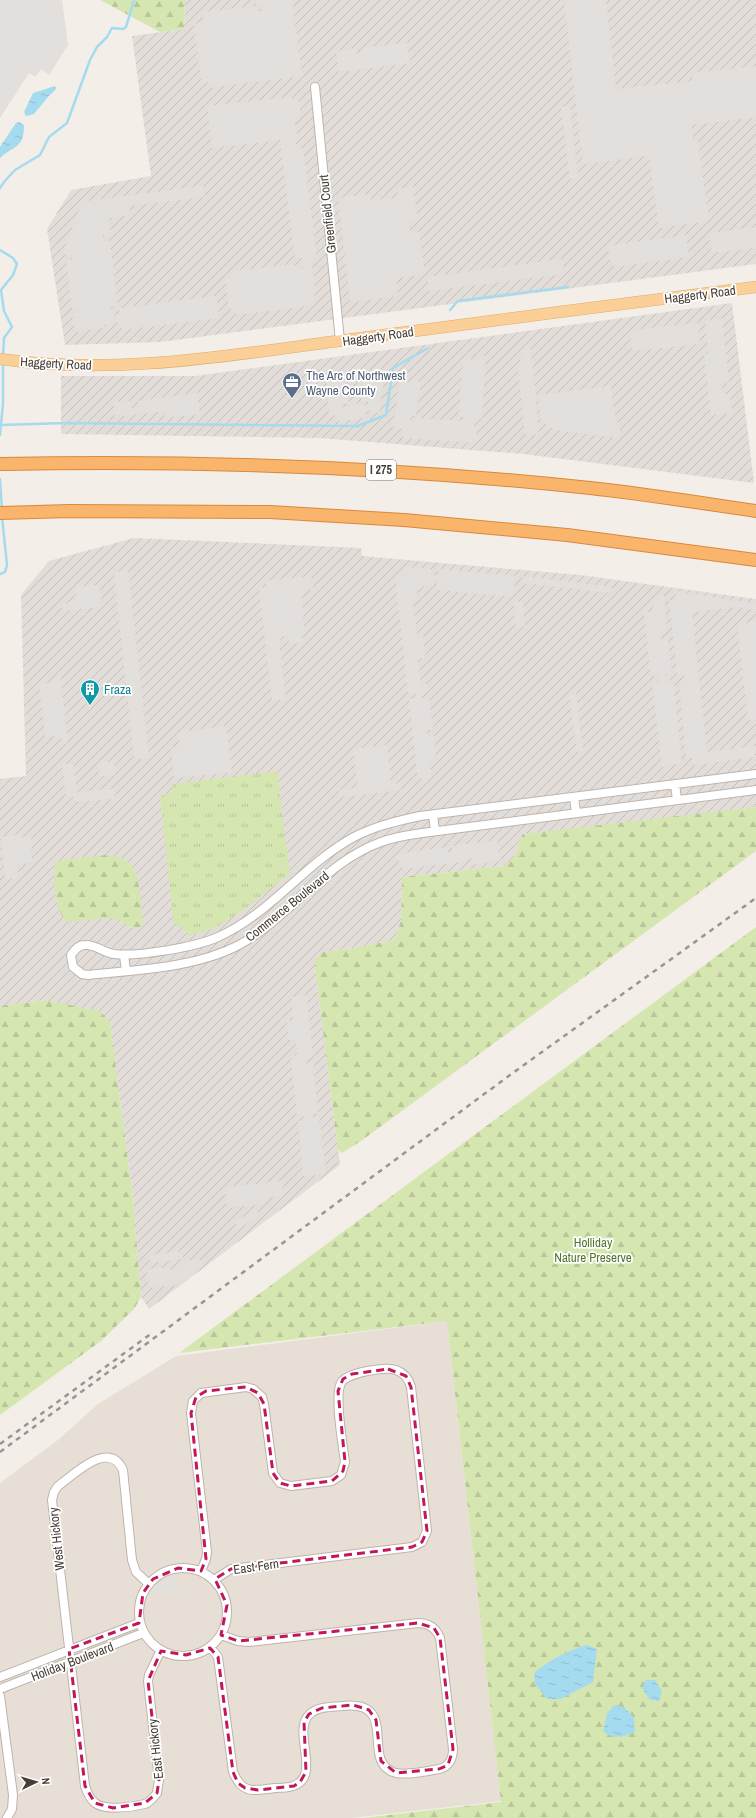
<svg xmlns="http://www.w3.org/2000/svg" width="756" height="1818" viewBox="0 0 756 1818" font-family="'Archivo Narrow',sans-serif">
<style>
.residential{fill:#e7dfd6}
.industrial{fill:url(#industrial-furrows)}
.grass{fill:url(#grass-tufts)}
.forest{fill:url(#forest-firs)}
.parking{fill:#e2dfdc}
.water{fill:url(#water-ripples)}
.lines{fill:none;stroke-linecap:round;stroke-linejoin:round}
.stream{stroke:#a5dbee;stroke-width:2.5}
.minor-casing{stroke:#bfb4aa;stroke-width:10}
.major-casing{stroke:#e1aa68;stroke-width:12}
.highway-casing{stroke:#d9883c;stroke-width:14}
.minor{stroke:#fff;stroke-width:8}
.major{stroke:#fbd098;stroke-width:11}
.highway{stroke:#fab56c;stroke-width:12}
.rail{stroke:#969696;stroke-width:2.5;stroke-dasharray:5 5;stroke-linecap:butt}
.marked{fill:none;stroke:#c2185b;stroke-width:3;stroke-dasharray:8 5;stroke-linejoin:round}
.labels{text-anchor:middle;stroke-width:3.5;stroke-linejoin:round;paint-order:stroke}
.shield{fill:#fff;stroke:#7e7872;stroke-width:1}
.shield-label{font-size:12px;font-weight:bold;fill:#463e36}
.street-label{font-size:13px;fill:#463e36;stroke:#fff}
.service-label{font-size:13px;fill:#4e5e75;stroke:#fff;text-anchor:start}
.culture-label{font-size:13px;fill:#0d838f;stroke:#fff;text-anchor:start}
.park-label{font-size:13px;fill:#53772b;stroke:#fff}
</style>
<defs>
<pattern id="industrial-furrows" width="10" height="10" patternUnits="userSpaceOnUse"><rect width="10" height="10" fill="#e3ddd9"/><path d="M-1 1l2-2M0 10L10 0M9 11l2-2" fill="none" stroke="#c4bfbb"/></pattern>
<pattern id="grass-tufts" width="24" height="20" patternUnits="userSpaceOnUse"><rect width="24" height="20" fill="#d6e6b1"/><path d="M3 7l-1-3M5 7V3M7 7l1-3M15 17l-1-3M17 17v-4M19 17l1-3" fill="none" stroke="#b9c699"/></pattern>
<pattern id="forest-firs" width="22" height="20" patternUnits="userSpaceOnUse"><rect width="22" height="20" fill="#d6e6b1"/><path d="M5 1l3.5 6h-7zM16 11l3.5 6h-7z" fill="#b9c699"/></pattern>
<pattern id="water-ripples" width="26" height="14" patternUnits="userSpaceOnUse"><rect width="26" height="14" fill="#a5dbee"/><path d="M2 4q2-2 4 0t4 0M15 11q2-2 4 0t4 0" fill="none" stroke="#8fbdcd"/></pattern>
</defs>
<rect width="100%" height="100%" fill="#f3eee8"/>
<path class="residential" d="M447 1321 501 1801 352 1818H0V1483L58 1440 98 1404 176 1356Z"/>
<path class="industrial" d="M185 0H756V264L161 342 65 345 47 229 71 190 151 176 132 36 184 29Z
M732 303 754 483 523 454 319 438 61 434V376H195Z
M134 538 361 548 362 556 580 575 756 599V807L519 841 514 857 504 866 402 877 401 920 395 940 353 948 323 952 314 959 340 1165 149 1309 141 1297 133 1198 110 1022 45 1000 0 1006V779L26 776 21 595 49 561Z"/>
<path class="grass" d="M277 771 290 873 245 909 215 928 189 936 182 927 174 925 160 797 172 791 173 784Z"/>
<path class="forest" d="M100 0H185L184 29 160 32Z
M756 807V851L361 1141 342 1153 338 1150 314 959 323 952 353 948 395 940 401 920 402 877 504 866 514 857 519 841 523 834Z
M106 855C114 855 125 858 131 864 140 873 141 908 143 921L142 927 132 928 121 921 111 918 67 922C54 910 53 880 55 863L61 860Z
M756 927V1818H363L501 1802 447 1321 179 1353Z
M45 1000 100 1011 110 1022 133 1198 141 1297 134 1309 101 1341 0 1415V1006Z"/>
<path class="parking" d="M0 0H62L68 45 49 75 41 69 35 77 29 73 0 118Z
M256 0H292L302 76 209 88 207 81H201L194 24 202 22 203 20V12L254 6V11H260L264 4 256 5Z
M564 0H606L616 89 693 81 692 73 756 66V117L692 125 693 141H698L709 221 659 228 649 156 583 164Z
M407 42 410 63 339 72 336 51 355 48 357 54H363V48Z
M292 97 293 101 298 100 301 117 295 118 294 120 298 139 296 143 297 148H303L317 258 311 259 314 278 315 305 236 315 235 309H229L225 279 231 278V271L295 264 297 269 303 268V258H295L280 140 212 148 207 106Z
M570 106 578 178 570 179 561 107Z
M203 186 204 197 129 206 130 215 109 218 111 235 103 236V242L110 241 118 306 111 307 112 315H120L119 308 216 296 219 318 122 330 121 322 104 325V328L75 332 72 313 78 312V307L72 308 66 260 72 259V255L65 256 64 249 80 208 79 202Z
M413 187 418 221 409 222 410 233 419 232 425 274 396 278 398 296 350 302 338 198 370 194 371 200 398 198 397 189Z
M756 227V248L712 253 709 233Z
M686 235 689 257 614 267 613 261H610L608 246Z
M562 259 564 274 429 291 427 277Z
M722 319 729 383 721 384 722 394H730L732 413 711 415 704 354 708 353 705 320Z
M698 323 700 344 632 351 630 330Z
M524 346H530L536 395 538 435 525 434 518 367Z
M478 356H486L482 419 474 418V428H477L476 443 403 438V429L393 427 400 381 411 383 412 380 421 382 416 416H409L412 423 414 424 415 418 463 421 464 417H459L463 359 478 360Z
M372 370 385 372 379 413 365 410 366 417 339 422 338 415 330 416 327 392 334 391V386L327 387 326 378 346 376 349 403 343 404V407L352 406V398H357V405H368V401L361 400 364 373 372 374Z
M611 386 614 412 620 430 619 438 555 430 541 421 538 395Z
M197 393 200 414 165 418 164 411 122 416V414L115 415 113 402 130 401 131 408 139 407 138 401Z
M404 567 432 569 431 575 438 576 439 569 515 576 513 597 437 590 438 583 424 586 418 591 415 597 413 603 417 635H423L425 658 418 659 421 684H428L429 691 422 692V698L429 697 433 730H427V737L434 736 436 761 430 762 432 777 418 779 409 699 416 698 415 692 408 693 395 575 404 574Z
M128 570 149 758 134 760 114 572Z
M311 576 313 589 301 591 305 633 302 634 303 643H289L288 635 282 637 279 642 286 699 272 701 259 588 266 587V581Z
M523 576 612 587 611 593 522 583Z
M99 585 101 601 99 602V607L63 611 62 604 76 602 75 587Z
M677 591 756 604V610L737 607 692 612 707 752 754 746 755 757 694 765 693 758H686L679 683 685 682 684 673H677L669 600H675Z
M658 595H664L667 632 660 633 661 640 668 639 672 673 665 674 666 681 673 680 682 763 662 767 652 683 659 682 658 675 651 676 644 612H651Z
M523 601 525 626 516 627 513 602Z
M756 622V719L748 720 737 624Z
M60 675 67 735V744L62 742 60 736 45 737 39 684 54 682 55 677Z
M569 694H576L583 751 577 752Z
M226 726 232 772 174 778 171 748 180 747 178 732Z
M387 745 391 784 400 783 401 790 340 797 339 790 358 788 353 749Z
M114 761 115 775 100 777 98 763Z
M73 763 77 792 114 789 115 799 73 802V795L66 796 62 765Z
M22 834 23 837H31L32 863 17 864 18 878 5 879 1 837Z
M497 840 500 861 472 865 471 857 467 858V861L402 869 397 855 409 852 447 847 448 854 453 853 452 846Z
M306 995 313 1057 306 1058 307 1063 313 1062 318 1113 312 1114 313 1118 319 1117 326 1174 303 1176 298 1121 304 1120 303 1115 297 1116 291 1056 297 1055 295 1040H288L287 1021 293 1020 291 997Z
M282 1181 284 1196 265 1198 266 1204 227 1208 225 1187Z
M255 1208 259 1215 239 1229 235 1223Z
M182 1251 183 1259 150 1263V1255Z
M187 1260H201L204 1265 176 1285 149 1288 147 1269 170 1267 171 1272Z
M176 1575 182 1590 167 1596 165 1587 158 1595 150 1593 161 1582Z"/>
<path class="water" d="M55 86 56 89 48 97 34 114 26 116 24 112 33 93Z
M19 122 24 125C24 149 14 145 0 158V147L16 123Z
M587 1645 597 1649 593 1682 561 1699H547L535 1684 534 1673C551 1659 567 1651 587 1645Z
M646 1680H655L662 1691 659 1701 650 1700 642 1688Z
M614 1705 624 1707 634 1718 635 1732C623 1737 613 1740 603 1731L607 1714Z"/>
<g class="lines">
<path class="stream" d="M0 188 4 182 15 170 40 155 49 137 67 123 90 60 97 47 107 37 112 28 123 29 126 27 134 0
M0 250 13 258 17 264 13 275 1 290 4 311 12 327 4 338 3 356
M450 310 458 301 568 287
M1 425 66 423 358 426 386 415 393 368 428 348
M0 435 3 404V361
M0 479 2 510
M0 574 5 572 7 565 2 517"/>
<g class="minor-casing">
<path id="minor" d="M315 87 340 341
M756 774 420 816C397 821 375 826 354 837 304 864 270 914 218 937 196 947 137 957 114 954 104 953 95 944 85 945 78 945 75 950 71 955L73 967 82 974 88 975C136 970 195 968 239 945 290 917 325 862 381 842 394 837 408 835 422 833L756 790
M675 784 677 800
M574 797 576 813
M433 815 435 831
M124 955 126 971
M139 1612a44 44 0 1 1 88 0a44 44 0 1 1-88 0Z
M201 1571 206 1559 207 1552 191 1413 193 1401 201 1393 246 1387 253 1389 262 1397 264 1404 273 1473 280 1483 291 1486 332 1481 341 1475 345 1462C343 1446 334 1396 341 1383 346 1373 385 1366 396 1370 404 1373 409 1379 411 1387L427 1531 422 1542 412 1547 231 1569 214 1580
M149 1584 136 1572 132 1560 123 1470C109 1439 75 1474 58 1486L54 1492 52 1500 85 1786C87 1792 90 1799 95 1803 105 1811 133 1807 145 1804 150 1802 154 1797 157 1793L159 1780 148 1681 149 1675 161 1650
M210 1647 218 1657 233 1772C237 1781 242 1790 254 1790 261 1790 268 1789 275 1788 281 1788 287 1788 293 1786 322 1777 292 1732 309 1715 317 1706 332 1707 343 1706 402 1700 358 1763 396 1773 406 1775 429 1771 439 1769 449 1767 453 1758 453 1749L440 1638C436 1628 428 1623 418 1623L249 1642 238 1641 221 1635
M0 1677 139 1623
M0 1689 143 1633
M0 1696 13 1795 12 1809 7 1818"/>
</g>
<g class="major-casing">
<path id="major" d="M0 359C116 376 231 355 346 340 483 322 619 304 756 287"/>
</g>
<g class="highway-casing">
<path id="highway" d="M0 464C197 460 394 467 590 488 645 494 701 503 756 511
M0 513 70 511 270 512 404 520 567 535 756 560"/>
</g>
<use href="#minor" class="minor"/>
<use href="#major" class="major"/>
<use href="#highway" class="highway"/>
<path class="rail" d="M0 1444 152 1333
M0 1452 510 1075 756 898"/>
</g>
<path class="marked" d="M388 1369 406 1376 411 1387 427 1531 422 1542 412 1547 231 1569 215 1579 227 1605 221 1635 238 1641 418 1623 434 1628 440 1638 453 1749 448 1765 439 1769 396 1773 381 1761 376 1720 369 1710 353 1705 322 1708 309 1714 304 1722 306 1772 300 1782 294 1786 258 1790 245 1788 238 1783 233 1772 218 1657 210 1648 186 1655 161 1651 148 1681 159 1780 157 1793 145 1803 113 1808 95 1803 85 1786 69 1649 139 1623 143 1593 153 1579 178 1568 201 1571 206 1559 191 1413 196 1397 206 1391 246 1387 258 1393 264 1404 273 1473 280 1483 291 1486 332 1481 343 1471 345 1462 338 1391 343 1379 352 1374Z"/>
<defs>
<g id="office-pin" transform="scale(1)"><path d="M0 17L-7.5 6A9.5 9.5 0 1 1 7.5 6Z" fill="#5c6f8a" stroke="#fff"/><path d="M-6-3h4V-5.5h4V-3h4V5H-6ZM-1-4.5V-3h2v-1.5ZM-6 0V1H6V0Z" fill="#fff"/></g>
<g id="building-pin" transform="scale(1)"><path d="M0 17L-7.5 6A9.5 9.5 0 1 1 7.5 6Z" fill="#0f9aa8" stroke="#fff"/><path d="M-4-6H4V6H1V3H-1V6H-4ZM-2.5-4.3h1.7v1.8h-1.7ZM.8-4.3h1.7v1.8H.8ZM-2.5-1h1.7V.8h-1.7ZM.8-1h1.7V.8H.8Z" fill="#fff"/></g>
</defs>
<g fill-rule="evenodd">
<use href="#office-pin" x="292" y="382"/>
<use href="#building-pin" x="90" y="689"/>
</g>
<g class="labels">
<rect class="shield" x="366" y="460" width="30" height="20" rx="3"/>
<g class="shield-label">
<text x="381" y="474">I 275</text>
</g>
<g class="street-label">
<text transform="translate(327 214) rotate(-96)" y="5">Greenfield Court</text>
<text transform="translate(700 294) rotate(-7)" y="5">Haggerty Road</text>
<text transform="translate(378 336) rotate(-8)" y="5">Haggerty Road</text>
<text transform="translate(56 363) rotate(3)" y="5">Haggerty Road</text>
<text transform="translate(287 906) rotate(-39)" y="5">Commerce Boulevard</text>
<text transform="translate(56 1539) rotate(-96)" y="5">West Hickory</text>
<text transform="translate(256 1566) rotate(-8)" y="5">East Fern</text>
<text transform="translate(72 1661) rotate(-21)" y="5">Holiday Boulevard</text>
<text transform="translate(155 1749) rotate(-96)" y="5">East Hickory</text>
</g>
<g class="service-label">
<text x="306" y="380">The Arc of Northwest<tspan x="306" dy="15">Wayne County</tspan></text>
</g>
<g class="culture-label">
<text x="104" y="694">Fraza</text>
</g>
<g class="park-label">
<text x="593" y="1247">Holliday<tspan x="593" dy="15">Nature Preserve</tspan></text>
</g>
</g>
<g transform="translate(36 1782) rotate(85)" stroke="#ffffff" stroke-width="3" paint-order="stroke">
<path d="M0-3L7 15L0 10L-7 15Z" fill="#463e36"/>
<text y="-6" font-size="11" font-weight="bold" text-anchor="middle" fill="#463e36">N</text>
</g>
</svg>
